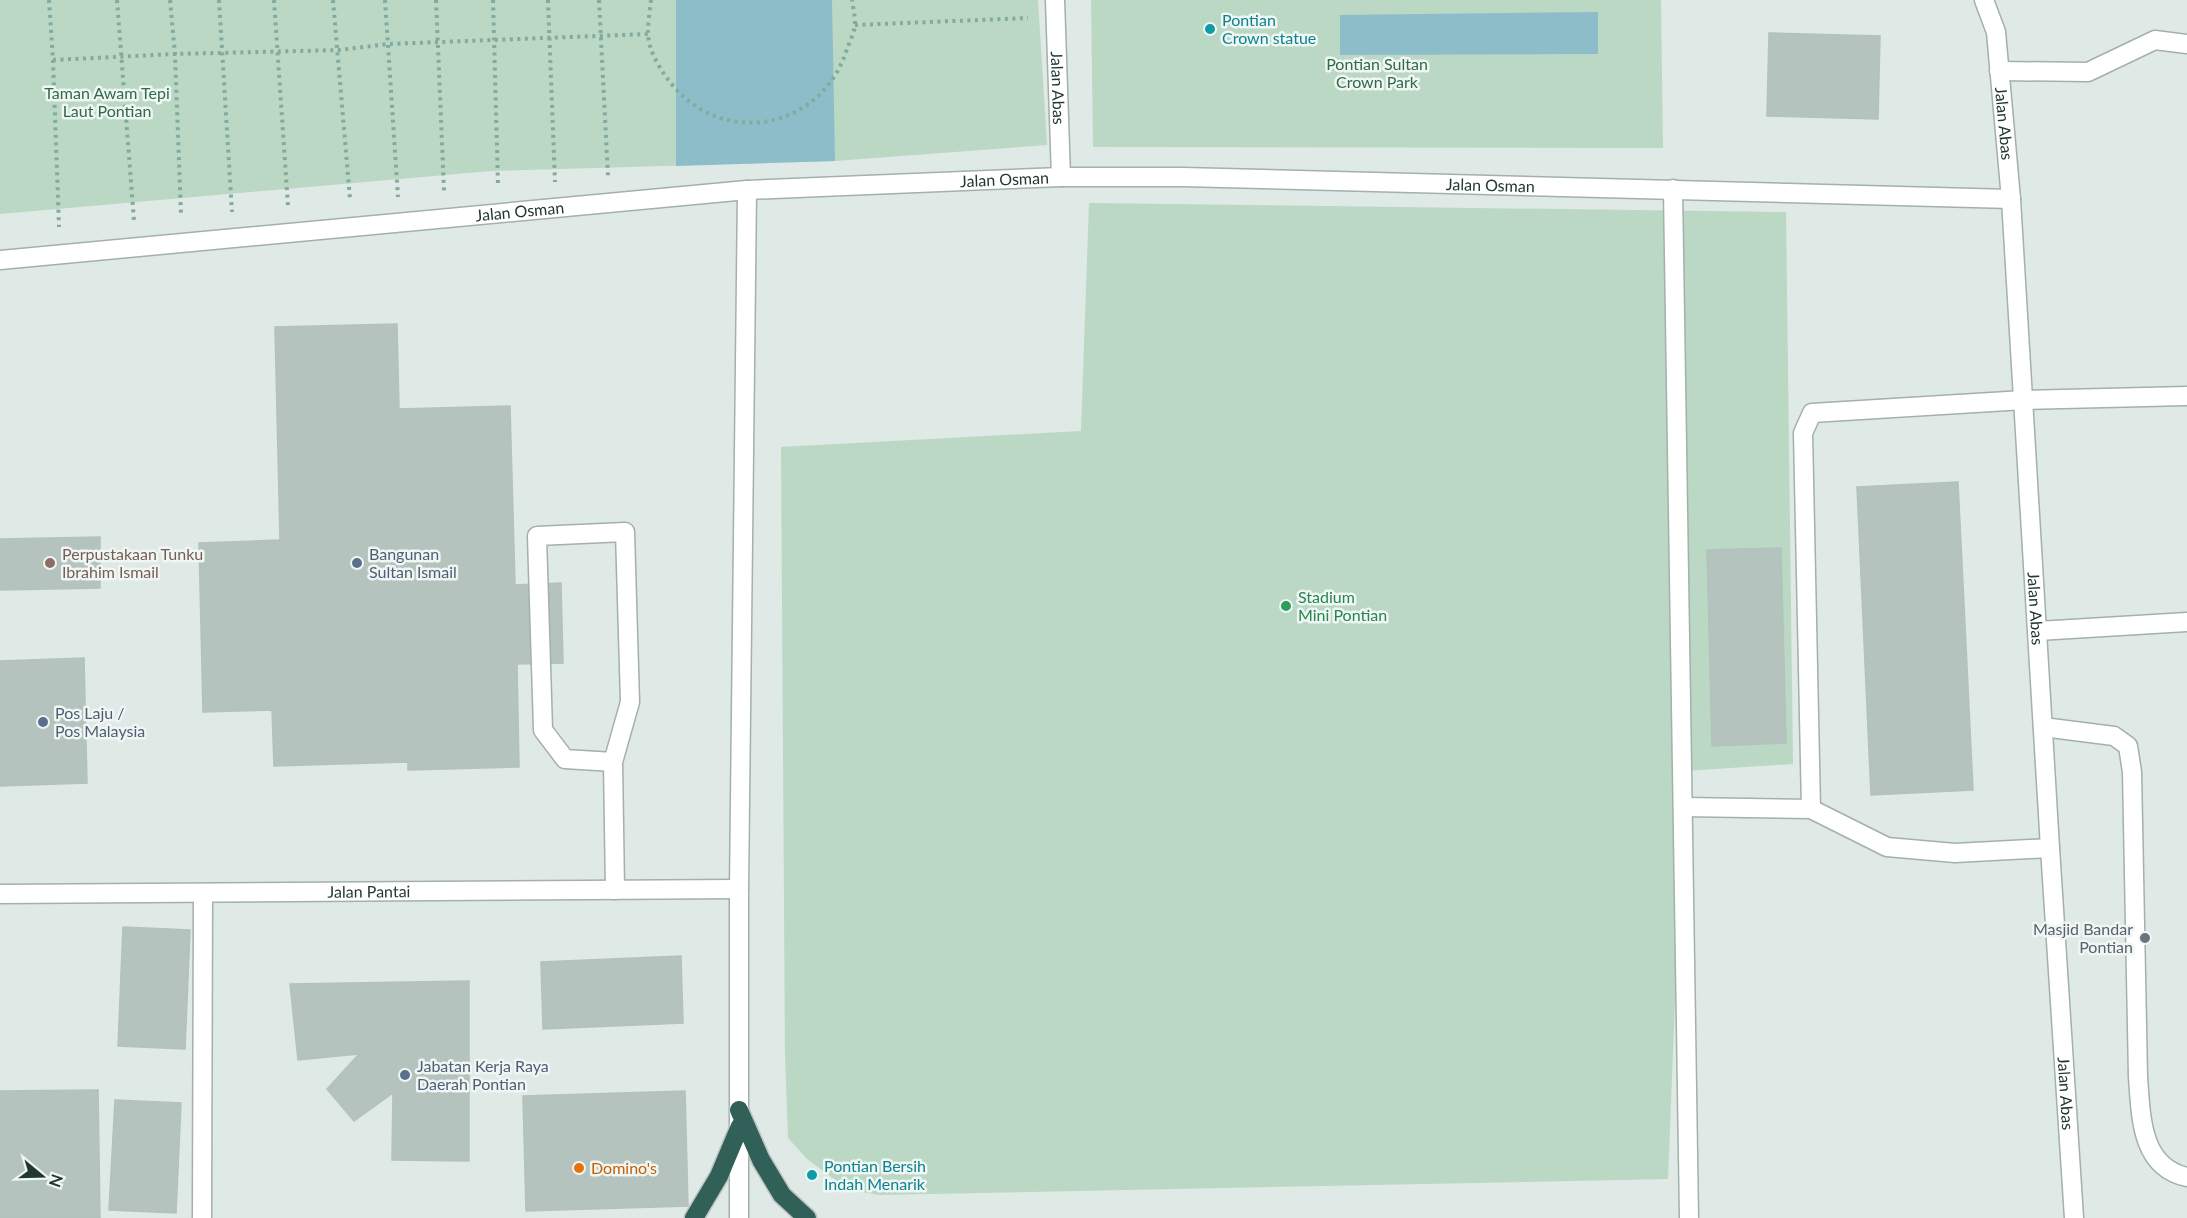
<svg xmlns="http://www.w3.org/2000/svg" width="2187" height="1218" viewBox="0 0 2187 1218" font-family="Lato,sans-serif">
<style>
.green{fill:#bad8c4}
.water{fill:#8cbdc9}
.building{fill:#b5c3be;stroke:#b2c2bc;stroke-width:1.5}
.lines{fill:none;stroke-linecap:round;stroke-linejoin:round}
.minor-casing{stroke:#a3b0ac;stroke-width:21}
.highway-casing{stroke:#bdc3c2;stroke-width:21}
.path{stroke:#83aa9f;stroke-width:4;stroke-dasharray:3 4.5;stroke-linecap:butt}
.minor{stroke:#fff;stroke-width:18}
.highway{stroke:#316059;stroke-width:18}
.culture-dot{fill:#0f9aa8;stroke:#eff6f3;stroke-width:2}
.education-dot{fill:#8d6e63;stroke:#eff6f3;stroke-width:2}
.service-dot{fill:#5c6f8a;stroke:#eff6f3;stroke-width:2}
.leisure-dot{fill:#2e9e5b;stroke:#eff6f3;stroke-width:2}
.worship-dot{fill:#6b7280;stroke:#eff6f3;stroke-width:2}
.food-dot{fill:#e8710a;stroke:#eff6f3;stroke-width:2}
.labels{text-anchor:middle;stroke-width:5;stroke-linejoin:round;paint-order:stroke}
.culture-label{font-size:16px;fill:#0d838f;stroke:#eff6f3;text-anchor:start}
.park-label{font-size:16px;fill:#306a49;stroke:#eff6f3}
.street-label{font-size:16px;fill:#223732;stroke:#eff6f3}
.education-label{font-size:16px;fill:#785e54;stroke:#eff6f3;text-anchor:start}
.service-label{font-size:16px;fill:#4e5e75;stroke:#eff6f3;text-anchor:start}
.leisure-label{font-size:16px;fill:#27864d;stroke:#eff6f3;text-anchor:start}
.worship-label{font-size:16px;fill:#5b616d;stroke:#eff6f3;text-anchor:end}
.food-label{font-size:16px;fill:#c56008;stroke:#eff6f3;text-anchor:start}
</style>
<rect width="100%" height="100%" fill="#dfe9e5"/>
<path class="green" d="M0 0H1038L1047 145 835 161 491 171 0 214Z
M1091 0H1661L1663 148 1093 147Z
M1089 203 1786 212 1793 764 1684 771 1668 1179 880 1195 849 1190 807 1159 788 1138 785 1056 781 447 1081 431Z"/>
<path class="water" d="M676 0H832L835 161 676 166Z
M1598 12V54L1340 55V15Z"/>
<path class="building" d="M1769 33 1880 36 1878 119 1767 116Z
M397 324 399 409 510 406 515 585 561 583 563 663 517 664 519 767 408 770V762L274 766 272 710 203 712 199 543 280 540 275 327Z
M1958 482 1973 790 1871 795 1857 487Z
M100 537V588L0 590V539Z
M1781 548 1786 743 1712 746 1707 550Z
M84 658 87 783 0 786V661Z
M123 927 190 930 185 1049 118 1046Z
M681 956 683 1023 543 1029 541 962Z
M469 981V1161L392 1160 393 1093 354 1121 327 1089 359 1054 298 1060 290 984Z
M98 1090 100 1218H0V1091Z
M685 1091 688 1206 526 1211 523 1096Z
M115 1100 181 1103 176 1213 109 1210Z"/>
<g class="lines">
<g class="minor-casing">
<g id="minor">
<path id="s1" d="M1055 0 1061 177"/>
<path id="s2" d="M1984 0 1996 32 2011 199 2050 848 2074 1218"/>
<path d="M1999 71 2088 72 2155 40 2187 44"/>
<path d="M1673 189 1689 1218"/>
<path id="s3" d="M0 260 747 190 1061 177H1183L2011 199"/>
<path d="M2038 631 2187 622"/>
<path d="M2043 727 2114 736 2128 746 2132 772 2138 1077C2141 1115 2140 1167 2187 1177"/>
<path d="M613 762 565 759 543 730 537 536 625 532 630 702 613 762 615 890"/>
<path d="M1683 807 1811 809 1887 847 1955 853 2050 848"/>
<path d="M1811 809 1803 433 1812 413 2024 400 2187 396"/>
<path id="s4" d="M0 894 739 889"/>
<path d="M202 1218 203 893"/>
<path d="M739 1218V889L747 190"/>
</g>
</g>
<g class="highway-casing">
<path id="highway" d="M739 1110 761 1160 782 1195 807 1218
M694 1218 719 1176 740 1126"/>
</g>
<path class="path" d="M49 0 53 60 59 227
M117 0 134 221
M170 0 175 54 181 215
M219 0 232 212
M274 0 288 206
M333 0 350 199
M385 0 398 197
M436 0 444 191
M493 0 498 185
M548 0 555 182
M599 0 608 176
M651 0C650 10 648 22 648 32 648 50 659 68 670 82 722 149 822 130 847 49 850 41 855 31 855 23 855 15 853 7 852 0
M855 25 1028 18
M53 60 175 54 339 50 388 44 648 34"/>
<use href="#minor" class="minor"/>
<use href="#highway" class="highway"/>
</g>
<g class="culture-dot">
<circle cx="1210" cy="29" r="6"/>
<circle cx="812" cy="1175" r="6"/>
</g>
<circle class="education-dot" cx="50" cy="563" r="6"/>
<g class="service-dot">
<circle cx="357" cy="563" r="6"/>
<circle cx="43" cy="722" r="6"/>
<circle cx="405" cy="1075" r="6"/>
</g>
<circle class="leisure-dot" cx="1286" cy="606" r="6"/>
<circle class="worship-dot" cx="2145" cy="938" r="6"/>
<circle class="food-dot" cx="579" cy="1168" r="6"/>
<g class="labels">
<g class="culture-label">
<text x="1222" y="26">Pontian<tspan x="1222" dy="18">Crown statue</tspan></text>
<text x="824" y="1172">Pontian Bersih<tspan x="824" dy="18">Indah Menarik</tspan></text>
</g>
<g class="park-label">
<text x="1377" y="70">Pontian Sultan<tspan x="1377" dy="18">Crown Park</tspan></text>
<text x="107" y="99">Taman Awam Tepi<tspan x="107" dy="18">Laut Pontian</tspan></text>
</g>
<g class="street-label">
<text dy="6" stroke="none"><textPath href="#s1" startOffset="88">Jalan Abas</textPath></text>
<text dy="6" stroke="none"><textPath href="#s2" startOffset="126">Jalan Abas</textPath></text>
<text dy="6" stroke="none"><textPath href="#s3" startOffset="1008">Jalan Osman</textPath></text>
<text dy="6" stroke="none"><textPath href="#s3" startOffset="1494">Jalan Osman</textPath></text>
<text dy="6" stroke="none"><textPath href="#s3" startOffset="522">Jalan Osman</textPath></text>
<text dy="6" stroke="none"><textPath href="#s2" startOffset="612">Jalan Abas</textPath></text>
<text dy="6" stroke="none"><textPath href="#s4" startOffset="369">Jalan Pantai</textPath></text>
<text dy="6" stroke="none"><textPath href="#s2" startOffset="1098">Jalan Abas</textPath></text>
</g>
<g class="education-label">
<text x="62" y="560">Perpustakaan Tunku<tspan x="62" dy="18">Ibrahim Ismail</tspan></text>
</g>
<g class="service-label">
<text x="369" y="560">Bangunan<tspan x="369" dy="18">Sultan Ismail</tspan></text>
<text x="55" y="719">Pos Laju /<tspan x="55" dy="18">Pos Malaysia</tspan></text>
<text x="417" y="1072">Jabatan Kerja Raya<tspan x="417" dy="18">Daerah Pontian</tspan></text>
</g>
<g class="leisure-label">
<text x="1298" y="603">Stadium<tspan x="1298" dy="18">Mini Pontian</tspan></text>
</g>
<g class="worship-label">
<text x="2133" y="935">Masjid Bandar<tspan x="2133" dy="18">Pontian</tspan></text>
</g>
<g class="food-label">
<text x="591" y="1174">Domino's</text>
</g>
</g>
<g transform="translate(42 1176) rotate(109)" stroke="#eff6f3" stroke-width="4.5" paint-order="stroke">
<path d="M0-4.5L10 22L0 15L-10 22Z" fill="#223732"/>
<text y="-9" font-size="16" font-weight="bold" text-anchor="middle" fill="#223732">N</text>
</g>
</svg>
